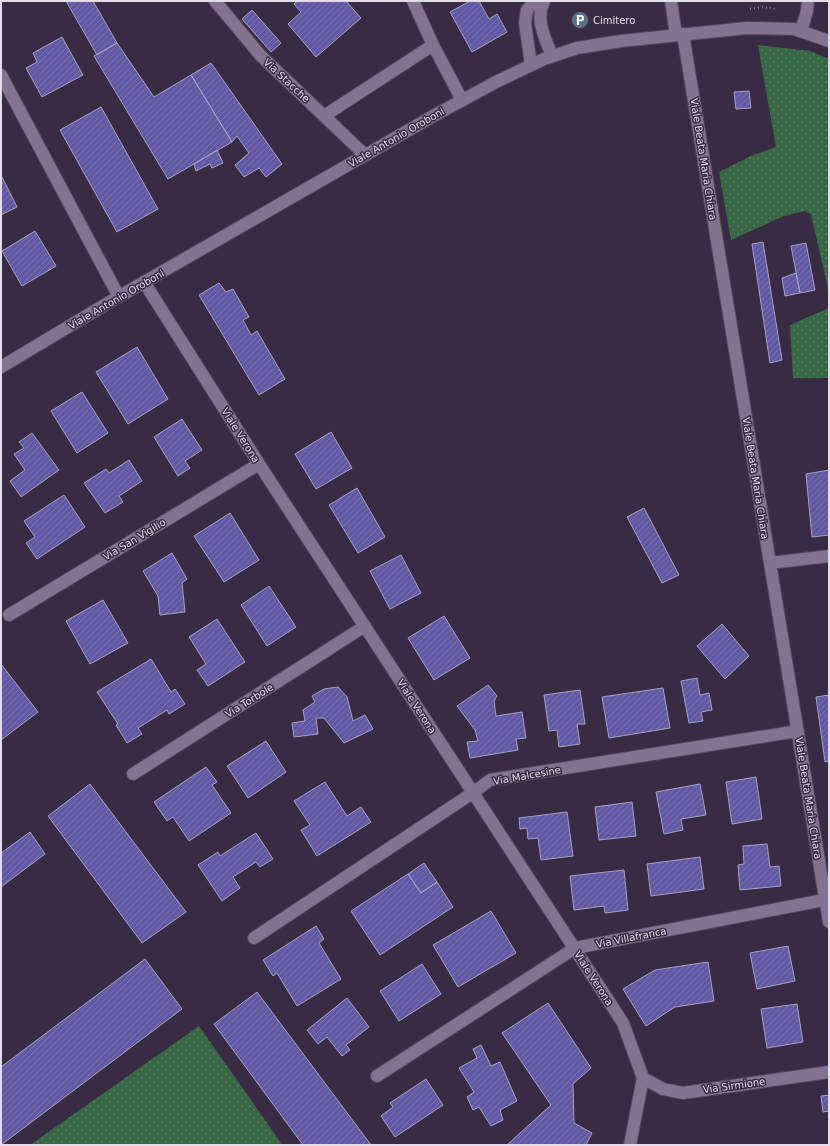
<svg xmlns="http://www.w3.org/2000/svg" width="830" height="1146" viewBox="0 0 830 1146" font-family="'DejaVu Sans',sans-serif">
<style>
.park{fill:url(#park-dots)}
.building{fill:url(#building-hatch);stroke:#a5a3c3}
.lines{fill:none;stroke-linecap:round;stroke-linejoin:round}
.minor-casing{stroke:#53475b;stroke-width:14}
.path{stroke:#83778c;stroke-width:2.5;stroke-dasharray:1 3;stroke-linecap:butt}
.minor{stroke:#83738f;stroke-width:12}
.labels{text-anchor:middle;stroke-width:3;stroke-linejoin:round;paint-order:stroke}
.poi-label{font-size:10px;fill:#e4dceb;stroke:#392b43;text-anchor:start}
.street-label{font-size:10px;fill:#e4dceb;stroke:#392b43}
</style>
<defs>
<pattern id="park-dots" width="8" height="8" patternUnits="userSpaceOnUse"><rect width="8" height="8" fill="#386745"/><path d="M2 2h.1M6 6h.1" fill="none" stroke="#557c60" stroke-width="1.8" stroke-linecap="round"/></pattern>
<pattern id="building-hatch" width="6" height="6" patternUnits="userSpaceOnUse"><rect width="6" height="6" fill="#6258a4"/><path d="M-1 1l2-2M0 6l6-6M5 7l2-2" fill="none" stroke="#786fb1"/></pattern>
</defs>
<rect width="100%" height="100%" fill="#392b43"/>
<path class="park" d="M758 45 810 51 829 59V303L827 284 811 214 805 211 784 216 731 240 719 172 751 156 776 147Z
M829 308V378H793L790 325Z
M199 1026 281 1143 279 1145H30Z"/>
<path class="building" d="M66 1H93L117 43 97 55Z
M297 1H346L361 18 316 57 288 24 301 12 294 4Z
M470 1H479L489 19 497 14 507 32 472 52 450 12Z
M252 10 281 43 271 52 242 19Z
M62 37 83 75 42 97 26 68 37 62 33 53Z
M117 43 154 97 191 75 232 142 168 179 94 56Z
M211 63 282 164 266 177 259 168 244 177 235 165 249 153 237 136 232 142 191 75Z
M749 91 751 108 736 109 734 92Z
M101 107 158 209 117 232 60 130Z
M217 150 223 163 212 168 210 164 196 171 194 164Z
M1 175 17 207 1 215Z
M35 231 56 266 22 286 2 251Z
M763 242 782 360 770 363 752 244Z
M806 243 815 290 800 293 791 246Z
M796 273 800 293 785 296 782 278Z
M219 283 226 292 233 289 249 317 243 320 251 335 257 331 285 379 259 395 199 295Z
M137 347 168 399 128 424 96 372Z
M82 392 108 433 77 453 51 411Z
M182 419 202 450 185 461 190 468 178 476 154 437Z
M331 432 352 468 316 489 295 454Z
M32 433 59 470 21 497 10 481 25 470 14 454 24 448 19 442Z
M129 460 142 481 119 496 123 502 105 513 84 483 106 469 109 473Z
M829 470V535L812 537 806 474Z
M357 488 385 537 358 553 329 505Z
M64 495 85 527 37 559 26 543 35 537 24 521Z
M644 508 679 575 662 583 627 517Z
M230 513 259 560 224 582 194 536Z
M172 553 187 579 182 583 185 612 160 615 158 596 143 571Z
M401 555 421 593 390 609 370 571Z
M269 586 296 627 267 646 241 605Z
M103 600 128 643 90 664 66 621Z
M444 616 470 658 434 680 408 638Z
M217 619 245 662 208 686 197 670 206 664 189 637Z
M722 624 749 656 725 679 697 646Z
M151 659 171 692 175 689 185 704 169 714 167 710 138 728 142 734 127 743 116 725 118 724 97 692Z
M1 664 38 712 1 740Z
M697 678 700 695 709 693 712 710 701 712 703 721 689 723 681 681Z
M488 685 497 696 494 701 496 716 522 712 526 738 516 739 518 750 470 758 467 742 478 741 475 730 457 706Z
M338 687 347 697 353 721 365 715 373 729 344 743 324 718H316L318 734 294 737 292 723 305 721 303 710 315 702 312 696 324 689Z
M663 688 670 728 609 738 602 697Z
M580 690 585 724H577L580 744 559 747 557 730 549 731 544 695Z
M829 695V761L825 762 816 697Z
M266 741 286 772 248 798 227 766Z
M206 767 217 782 212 785 231 813 189 841 173 817 167 821 154 802Z
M756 777 762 819 732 824 726 782Z
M325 782 347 816 361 807 371 822 317 856 301 830 310 825 294 801Z
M90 784 186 912 142 943 48 816Z
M700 784 706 815 681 819 683 830 664 834 656 792Z
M632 802 636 836 599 840 595 807Z
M567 812 573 856 541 860 538 838 528 839 527 828 520 829 519 818Z
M30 832 45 854 1 887V853Z
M256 833 273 859 260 867 256 862 233 877 240 888 222 901 198 865 218 852 220 856Z
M767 844 770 867 779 866 781 886 740 890 738 865 744 864 743 846Z
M700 857 704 889 651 896 647 864Z
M424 863 437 882 421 893 408 874Z
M624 870 628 910 605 913 604 906 574 910 570 876Z
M408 874 421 893 437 882 453 907 380 955 351 911Z
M491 911 516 953 458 987 433 945Z
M316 926 324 939 319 943 341 979 297 1006 277 973 273 976 263 960Z
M788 946 795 981 757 989 750 953Z
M145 959 182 1009 1 1145V1067Z
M708 962 714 1001 675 1007 646 1026 623 989 655 970Z
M422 964 441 994 399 1021 380 991Z
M257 992 371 1145H303L214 1024Z
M347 998 369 1027 346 1045 350 1050 342 1056 327 1037 318 1044 307 1030Z
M548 1003 591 1068 573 1084 574 1123 592 1133 586 1145H509L508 1144 551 1105 502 1033Z
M797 1004 803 1042 767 1048 761 1009Z
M481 1045 491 1066 500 1062 517 1101 500 1110 503 1120 491 1126 479 1107 473 1110 467 1097 474 1092 459 1068 477 1058 473 1049Z
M426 1079 443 1105 395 1137 381 1116 393 1107 390 1103Z
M829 1095V1111L823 1112 821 1096Z"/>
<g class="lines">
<g class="minor-casing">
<path id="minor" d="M215 1 261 56 365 155
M413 1 433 45 462 100
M544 1C535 20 545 38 552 56
M671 1 676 35
M801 31 807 11 808 1
M683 34 829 922
M531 65 525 23 527 10 535 1
M1 75 119 297
M324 116 433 45
M144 282 259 464 623 1023 643 1078 630 1145
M1 367 113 300 435 115 496 82 544 59 577 48 621 41 747 28 794 29 829 41
M770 563 829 556
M9 615 259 464
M133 774 365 626
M254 938 474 792 490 780 798 731
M377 1076 575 948 829 899
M643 1078 663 1089 683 1093 829 1072"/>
</g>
<path class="path" d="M750 9 762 7 776 9"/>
<use href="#minor" class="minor"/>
</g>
<defs>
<g id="parking-disc" transform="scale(0.9)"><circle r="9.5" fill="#5c6f8a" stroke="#392b43"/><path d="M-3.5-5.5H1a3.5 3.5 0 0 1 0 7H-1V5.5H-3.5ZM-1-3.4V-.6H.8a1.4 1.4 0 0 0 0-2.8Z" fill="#fff"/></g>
</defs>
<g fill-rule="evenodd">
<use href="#parking-disc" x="580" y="20"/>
</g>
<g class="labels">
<g class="poi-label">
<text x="593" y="24">Cimitero</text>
</g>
<g class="street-label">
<text transform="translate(287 80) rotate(43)" y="4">Via Stacche</text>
<text transform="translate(396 137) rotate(-30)" y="4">Viale Antonio Oroboni</text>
<text transform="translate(704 159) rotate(81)" y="4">Viale Beata Maria Chiara</text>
<text transform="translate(116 299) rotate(-30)" y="4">Viale Antonio Oroboni</text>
<text transform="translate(241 435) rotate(58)" y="4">Viale Verona</text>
<text transform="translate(756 478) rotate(81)" y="4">Viale Beata Maria Chiara</text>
<text transform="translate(134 539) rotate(-31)" y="4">Via San Vigilio</text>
<text transform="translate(249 700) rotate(-32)" y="4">Via Torbole</text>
<text transform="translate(417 706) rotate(57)" y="4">Viale Verona</text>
<text transform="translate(527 775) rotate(-10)" y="4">Via Malcesine</text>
<text transform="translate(809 798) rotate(81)" y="4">Viale Beata Maria Chiara</text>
<text transform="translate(631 937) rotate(-11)" y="4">Via Villafranca</text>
<text transform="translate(594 978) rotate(57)" y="4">Viale Verona</text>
<text transform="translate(734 1085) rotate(-8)" y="4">Via Sirmione</text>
</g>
</g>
<rect width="830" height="1146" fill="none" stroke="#e4dceb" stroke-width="4"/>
</svg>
